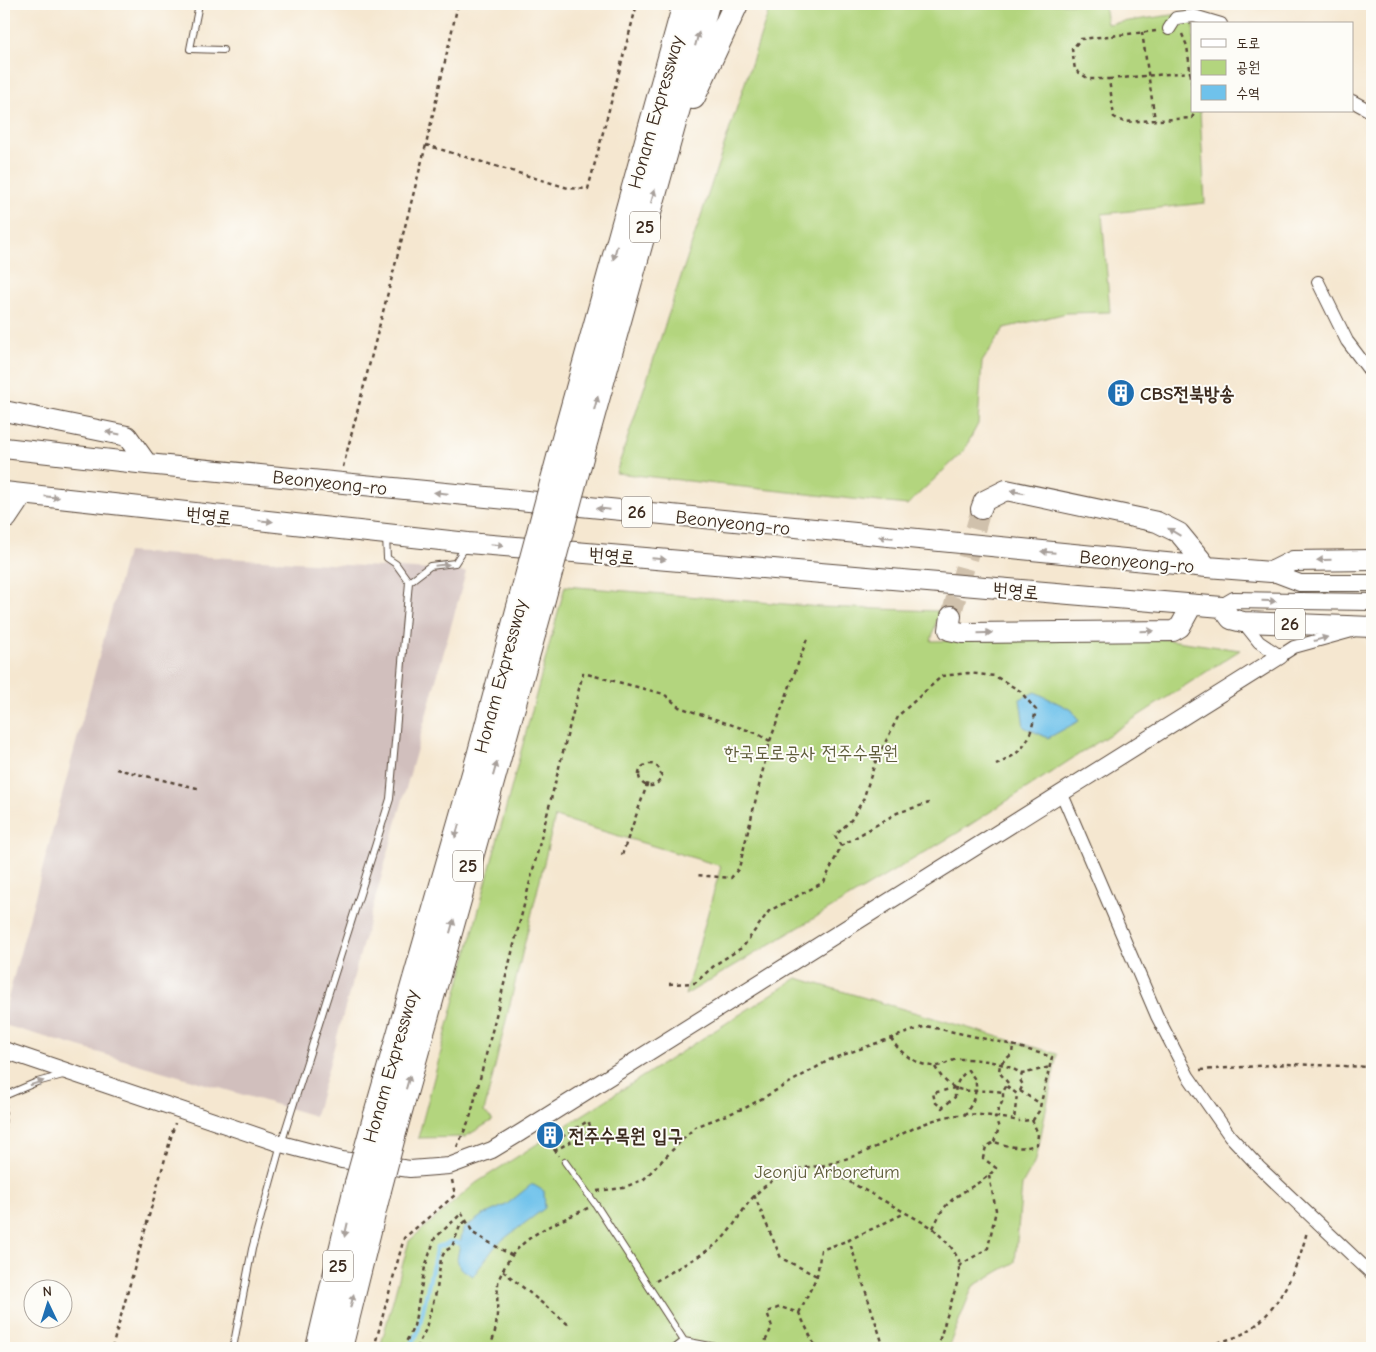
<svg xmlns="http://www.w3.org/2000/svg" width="1376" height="1352" viewBox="0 0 1376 1352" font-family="'Comic Neue','Poor Story',sans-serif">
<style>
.industrial{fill:#d1bfbd}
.green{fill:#b3d57e;stroke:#77804e}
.water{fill:#6fc2eb;stroke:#557684}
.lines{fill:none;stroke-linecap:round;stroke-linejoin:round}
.stream{stroke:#6fc2eb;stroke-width:4.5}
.primary-tunnel{stroke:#d0c1ac;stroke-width:20;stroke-dasharray:20 10;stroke-linecap:butt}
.service-casing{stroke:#574639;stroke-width:8}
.minor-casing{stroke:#574639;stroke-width:14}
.tertiary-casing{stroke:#574639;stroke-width:18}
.primary-casing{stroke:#574639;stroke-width:22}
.motorway-casing{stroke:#574639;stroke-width:26}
.path{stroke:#574639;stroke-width:2.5;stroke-dasharray:4 4;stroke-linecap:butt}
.service{stroke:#fff;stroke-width:6}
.minor{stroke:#fff;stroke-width:12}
.tertiary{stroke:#fff;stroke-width:16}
.primary{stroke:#fff;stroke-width:20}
.motorway{stroke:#fff;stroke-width:24}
.motorway-bridge-casing{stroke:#574639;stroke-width:26;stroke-linecap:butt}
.motorway-bridge{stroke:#fff;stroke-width:24}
.oneway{fill:#a79f9a}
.labels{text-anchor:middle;stroke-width:4;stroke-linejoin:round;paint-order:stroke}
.shield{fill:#fdfcf7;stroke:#75695f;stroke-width:1}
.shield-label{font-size:18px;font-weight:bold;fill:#3b2a1e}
.street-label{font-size:19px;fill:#3b2a1e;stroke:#fdfcf7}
.poi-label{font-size:19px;font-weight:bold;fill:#3b2a1e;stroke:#fdfcf7;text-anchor:start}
.park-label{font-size:19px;fill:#5f5d3b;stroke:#fdfcf7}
</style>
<rect width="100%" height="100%" fill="#fdfcf7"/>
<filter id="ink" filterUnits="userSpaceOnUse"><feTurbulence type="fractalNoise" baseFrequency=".02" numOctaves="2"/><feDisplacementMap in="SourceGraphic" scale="10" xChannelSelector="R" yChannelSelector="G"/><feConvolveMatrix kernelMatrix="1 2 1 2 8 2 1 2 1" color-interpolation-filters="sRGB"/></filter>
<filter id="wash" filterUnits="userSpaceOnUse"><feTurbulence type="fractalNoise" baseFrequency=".0096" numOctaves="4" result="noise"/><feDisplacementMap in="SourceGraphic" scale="20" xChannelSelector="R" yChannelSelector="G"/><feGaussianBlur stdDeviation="1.12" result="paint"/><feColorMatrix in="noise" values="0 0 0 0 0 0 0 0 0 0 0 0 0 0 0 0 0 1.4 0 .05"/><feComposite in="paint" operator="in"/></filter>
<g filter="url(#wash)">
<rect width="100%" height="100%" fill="#f5e7d0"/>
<path class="industrial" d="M127 552 466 572 315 1116 4 1025V1013Z"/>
<path class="green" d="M771 4H1104L1107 24 1194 12 1192 111H1200L1205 203 1102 214 1110 312 1067 313 1004 328 982 362 978 424 963 452 907 505 616 473Z
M565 586 821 607 939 611 931 641 1155 638 1240 650 959 832 685 995 721 866 555 817 484 1112 493 1120 465 1137 418 1138Z
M797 978 1057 1054 1036 1160 1022 1185 1015 1262 973 1286 948 1348H380L409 1241 476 1183Z"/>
<path class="water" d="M1035 692 1072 710 1079 721 1048 738 1024 727 1020 699Z
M532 1184 544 1191 545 1208 497 1244 473 1276 460 1268 457 1259 463 1229 483 1215 506 1205Z"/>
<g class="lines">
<path class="stream" d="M410 1348 418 1332 437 1247 453 1242 459 1243"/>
</g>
</g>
<g filter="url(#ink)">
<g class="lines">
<path class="primary-tunnel" d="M951 616 981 509"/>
<g class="service-casing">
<path id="service" d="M199 4 190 49 223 50
M409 582 430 566 455 563 466 546
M4 1096 37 1082 63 1075
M565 1162 596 1205 684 1341 721 1348
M233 1348 252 1249 281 1144 390 799 409 582 396 564 387 558 386 537
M675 1348 684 1341"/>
</g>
<g class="minor-casing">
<path id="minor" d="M1169 29 1176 18 1194 16 1221 24
M1352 101 1372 112
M1318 282 1347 341 1372 374
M1243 622 1259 642 1280 656 1294 647 1352 631
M1061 792 1157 1016 1188 1076 1230 1136 1259 1167 1372 1274"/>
</g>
<g class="tertiary-casing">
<path id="tertiary" d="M1271 572 1300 583H1372
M1222 607 1234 600 1372 602
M4 1050 281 1144 342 1160 410 1169 449 1166 492 1150 520 1133 1280 656"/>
</g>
<g class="primary-casing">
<path id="primary" d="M4 411 127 436 147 464
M4 448 147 464 1207 567 1271 572 1293 561 1372 560
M4 492 468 543 1222 607 1231 619 1243 622 1372 627
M981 509 984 501 1006 490 1157 522 1179 533 1207 567
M4 518H7L23 494
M951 616 949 630 963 633 1173 631 1180 627 1192 605"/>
</g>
<g class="motorway-casing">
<path id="motorway" d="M693 97 736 4
M562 446 685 4
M583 450 707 4
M375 1118 479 756 521 599
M395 1129 542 603
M318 1348 357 1183
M340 1348 379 1190"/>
</g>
<path class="path" d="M1156 31 1081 39 1072 49 1075 70 1089 79H1109L1114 117 1124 122 1192 118 1195 111
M1142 32 1155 120
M1182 34 1187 46 1192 84
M1109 79 1191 72
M426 145 568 188 588 189 637 4
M343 467 426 145 458 4
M770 741 808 636
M639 775a11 11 0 1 1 22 0a11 11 0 1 1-22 0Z
M116 769 201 789
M4 784 10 787
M841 846 835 836 851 820 863 800 875 763 899 715 942 676 968 673 995 676 1020 691 1036 710C1029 742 1027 750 996 765
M622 855 648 782
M669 984 695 983 716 964 743 947 769 911 824 882 841 846 897 813 929 803
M891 1038C898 1052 917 1066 934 1066 943 1067 951 1059 960 1059 982 1059 1004 1062 1022 1074L1050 1067
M935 1067C955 1101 971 1087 1003 1092L1008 1083 999 1072 1000 1064 1012 1054 1013 1045
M1200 1070 1286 1064 1372 1067
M1007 1086 1017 1094 1014 1120
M955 1088 933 1093 935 1102 942 1108 955 1097C955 1084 959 1078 968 1070 970 1073 974 1077 975 1080 979 1090 971 1108 964 1115
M1020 1091 1041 1104
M1020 1091 1023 1085 1020 1080 1022 1074
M994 1142 999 1128 995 1117 1003 1100V1092
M4 1147 6 1105
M457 1147 470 1118 583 673 664 694 679 707 756 733 770 741 739 868 731 878 696 875
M554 1151 592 1130 588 1121 550 1144 559 1156
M821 1166C837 1162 853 1157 869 1150 897 1138 926 1118 958 1115 979 1113 999 1117 1019 1121
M597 1191 623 1188 644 1179 695 1127 747 1107 831 1059 926 1026 1009 1044 1052 1057 1039 1111 1033 1120 1019 1121
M754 1195 781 1258 817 1276
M933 1228C937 1221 940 1212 945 1207 959 1190 982 1185 996 1168L983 1158 986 1147 994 1142C1009 1146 1022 1151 1037 1144L1038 1134 1032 1120
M959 1266 988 1248 996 1210 989 1176
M503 1271 570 1326
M656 1281C675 1269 706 1254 721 1240 732 1229 738 1218 746 1206 764 1181 791 1167 821 1166L933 1228 951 1247 959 1260V1277L937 1348
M799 1313 817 1276 821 1250 849 1240
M112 1348 175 1123
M374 1348 404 1238 455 1195 452 1180
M403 1348 414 1326 425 1267 435 1238 462 1213 473 1233 511 1255
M416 1348 425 1331 437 1289 441 1259 445 1251 452 1247 460 1226 466 1221
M489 1348C500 1327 496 1307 498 1284 498 1279 501 1275 503 1270 521 1234 553 1225 588 1208
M514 1348 519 1346V1348
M762 1348 772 1327 767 1312 780 1307 799 1313 816 1348
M884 1348 849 1240 905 1213
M1186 1348C1205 1345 1229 1342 1246 1332 1278 1313 1299 1266 1307 1231"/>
<use href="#service" class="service"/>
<use href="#minor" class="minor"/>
<use href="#tertiary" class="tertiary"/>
<use href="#primary" class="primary"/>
<use href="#motorway" class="motorway"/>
<g class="motorway-bridge-casing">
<path id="motorway-bridge" d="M521 599 562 446
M542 603 583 450
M357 1183 375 1118
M379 1190 395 1129"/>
</g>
<use href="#motorway-bridge" class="motorway-bridge"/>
</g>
<defs><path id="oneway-solid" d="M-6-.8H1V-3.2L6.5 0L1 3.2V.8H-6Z" transform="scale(1.25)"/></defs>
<g class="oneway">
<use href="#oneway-solid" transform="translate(697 39) rotate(-75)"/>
<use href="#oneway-solid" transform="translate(653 196) rotate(-74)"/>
<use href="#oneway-solid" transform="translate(615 253) rotate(106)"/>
<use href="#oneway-solid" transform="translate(596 403) rotate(-75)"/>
<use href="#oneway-solid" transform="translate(113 433) rotate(-169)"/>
<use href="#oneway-solid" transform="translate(1017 492) rotate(-170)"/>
<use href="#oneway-solid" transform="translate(441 493) rotate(-174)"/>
<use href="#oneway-solid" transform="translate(52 497) rotate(6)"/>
<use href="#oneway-solid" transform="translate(603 509) rotate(-174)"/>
<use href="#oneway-solid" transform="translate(266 521) rotate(6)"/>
<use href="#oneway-solid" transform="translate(1174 532) rotate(-149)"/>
<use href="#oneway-solid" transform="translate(886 537) rotate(-175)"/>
<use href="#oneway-solid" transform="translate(497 545) rotate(5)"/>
<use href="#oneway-solid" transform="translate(1048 552) rotate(-175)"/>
<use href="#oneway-solid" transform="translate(659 559) rotate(5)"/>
<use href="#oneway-solid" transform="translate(1324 560) rotate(179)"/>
<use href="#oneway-solid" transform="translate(442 565) rotate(-6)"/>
<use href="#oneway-solid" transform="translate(1269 601) rotate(1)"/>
<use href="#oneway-solid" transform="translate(1147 631) rotate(-1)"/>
<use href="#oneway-solid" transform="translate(985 633) rotate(-1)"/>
<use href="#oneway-solid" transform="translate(1321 639) rotate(-16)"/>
<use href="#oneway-solid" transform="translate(495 769) rotate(-74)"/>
<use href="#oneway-solid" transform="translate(457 831) rotate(106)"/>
<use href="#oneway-solid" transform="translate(452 926) rotate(-74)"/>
<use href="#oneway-solid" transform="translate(408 1082) rotate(-74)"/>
<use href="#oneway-solid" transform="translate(37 1083) rotate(-18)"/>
<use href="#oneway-solid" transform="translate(346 1230) rotate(103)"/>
<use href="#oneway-solid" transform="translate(352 1301) rotate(-76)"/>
</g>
</g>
<defs>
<g id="building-disc" transform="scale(1.4375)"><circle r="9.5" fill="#1f6fb2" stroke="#fdfcf7"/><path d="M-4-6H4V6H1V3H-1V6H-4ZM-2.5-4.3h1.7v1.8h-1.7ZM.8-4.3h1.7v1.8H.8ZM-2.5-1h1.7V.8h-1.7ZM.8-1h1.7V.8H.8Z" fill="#fff"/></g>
</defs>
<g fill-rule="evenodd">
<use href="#building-disc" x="1121" y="393"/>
<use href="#building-disc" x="550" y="1135"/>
</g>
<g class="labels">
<g class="shield">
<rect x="630" y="211.5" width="30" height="31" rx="4"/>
<rect x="622" y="496.5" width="30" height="31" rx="4"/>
<rect x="1275" y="608.5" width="30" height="31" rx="4"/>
<rect x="453" y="850.5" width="30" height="31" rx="4"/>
<rect x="323" y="1250.5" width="30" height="31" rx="4"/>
</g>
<g class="shield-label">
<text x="645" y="233">25</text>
<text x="637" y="518">26</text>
<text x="1290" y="630">26</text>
<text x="468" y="872">25</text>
<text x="338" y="1272">25</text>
</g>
<g class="street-label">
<text transform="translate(655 112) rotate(-74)" y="7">Honam Expressway</text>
<text transform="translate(330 482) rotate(6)" y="7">Beonyeong-ro</text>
<text transform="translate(209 515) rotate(6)" y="7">번영로</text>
<text transform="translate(733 522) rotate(6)" y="7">Beonyeong-ro</text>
<text transform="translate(612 555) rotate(5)" y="7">번영로</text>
<text transform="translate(1137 561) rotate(5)" y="7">Beonyeong-ro</text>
<text transform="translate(1016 590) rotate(5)" y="7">번영로</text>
<text transform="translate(500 676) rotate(-75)" y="7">Honam Expressway</text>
<text transform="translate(390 1066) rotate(-74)" y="7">Honam Expressway</text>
</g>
<g class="poi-label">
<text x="1140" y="400">CBS전북방송</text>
<text x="569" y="1142">전주수목원 입구</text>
</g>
<g class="park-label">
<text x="811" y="759">한국도로공사 전주수목원</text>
<text x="827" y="1178">Jeonju Arboretum</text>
</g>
</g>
<rect width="1376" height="1352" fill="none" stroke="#fdfcf7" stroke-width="20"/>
<rect x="1191" y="22" width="162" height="90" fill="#fdfcf7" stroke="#afa8a0"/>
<rect x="1201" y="39" width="25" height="8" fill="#ffffff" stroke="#afa8a0"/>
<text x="1236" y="48" font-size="15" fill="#3b2a1e">도로</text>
<rect x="1201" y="60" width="25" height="15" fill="#b3d57e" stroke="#afa8a0"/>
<text x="1236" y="72" font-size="15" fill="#3b2a1e">공원</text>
<rect x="1201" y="85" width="25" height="15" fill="#6fc2eb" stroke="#afa8a0"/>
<text x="1236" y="98" font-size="15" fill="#3b2a1e">수역</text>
<g transform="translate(48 1304) rotate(356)"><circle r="24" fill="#fdfcf7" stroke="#afa8a0"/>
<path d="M0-4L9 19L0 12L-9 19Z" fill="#1f6fb2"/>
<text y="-8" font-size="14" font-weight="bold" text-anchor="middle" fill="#3b2a1e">N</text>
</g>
</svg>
